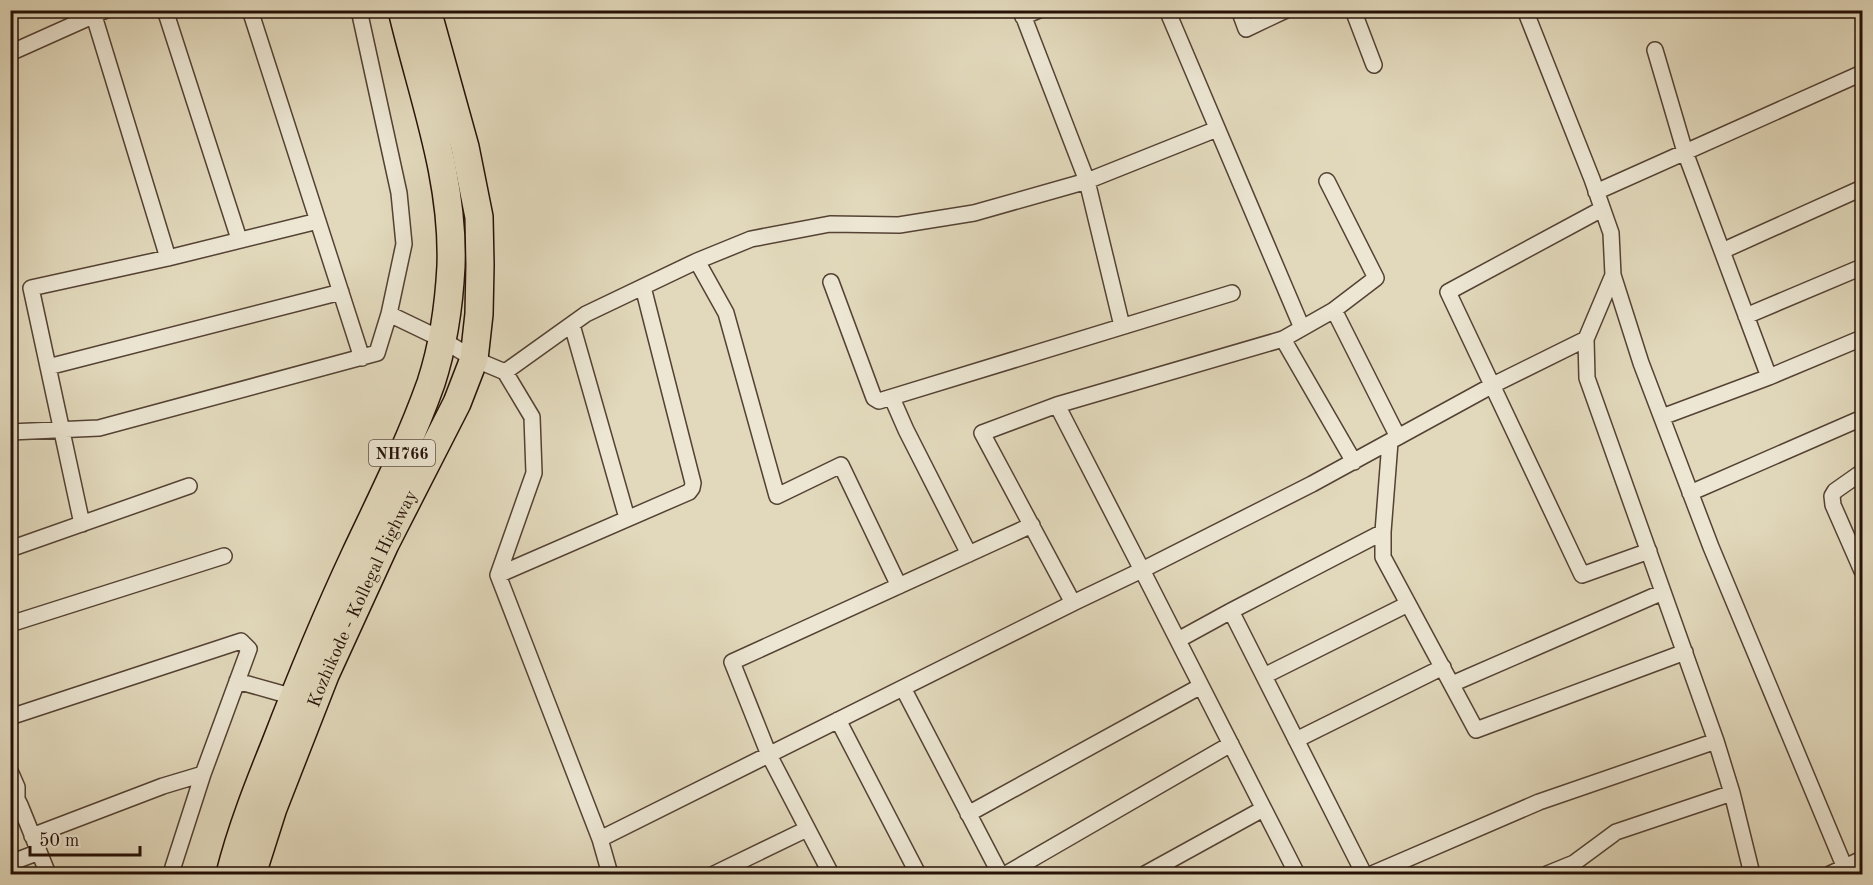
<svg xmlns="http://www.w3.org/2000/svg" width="1873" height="885" viewBox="0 0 1873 885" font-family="'Old Standard TT',serif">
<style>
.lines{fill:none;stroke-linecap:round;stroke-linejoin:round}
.street-casing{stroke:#544234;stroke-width:18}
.highway-casing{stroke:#251007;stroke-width:30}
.street{stroke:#ece6d3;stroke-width:15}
.highway{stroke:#e2d9bc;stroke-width:27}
.labels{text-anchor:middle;stroke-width:6;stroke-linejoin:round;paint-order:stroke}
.shield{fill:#ece6d3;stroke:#615044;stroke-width:1.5}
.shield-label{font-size:16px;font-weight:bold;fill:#251007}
.street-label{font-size:18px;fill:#251007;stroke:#ece6d3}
</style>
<rect width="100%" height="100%" fill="#e2d9bc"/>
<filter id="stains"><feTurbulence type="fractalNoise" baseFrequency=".00333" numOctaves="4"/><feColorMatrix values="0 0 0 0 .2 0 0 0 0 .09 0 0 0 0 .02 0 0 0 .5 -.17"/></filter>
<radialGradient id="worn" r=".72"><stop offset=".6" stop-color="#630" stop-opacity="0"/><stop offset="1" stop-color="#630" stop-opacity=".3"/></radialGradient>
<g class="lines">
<g class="street-casing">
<path id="street" d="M165 10 239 239
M250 10 362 358
M1021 10 1087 181 1122 326
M1167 10 1302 328
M1239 10 1246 29 1286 10
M1353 10 1374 65
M1525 10 1592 179 1611 233 1613 275 1586 339 1587 378 1716 741 1732 793 1752 874
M94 16 168 258
M1023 17 1039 10
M1655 50 1685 152 1769 377 1862 338
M10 53 106 10
M1327 181 1376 278 1334 310
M1596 192 1862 73
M1602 209 1448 292 1582 575 1649 551
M1722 251 1862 188
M697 261 751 239 830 224 899 225 974 213 1087 181 1217 129
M1613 275 1641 363 1711 547 1845 868
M831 282 874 398 879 401 1232 293
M389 314 441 339 474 359 505 372 532 417 534 473 498 575 600 839 610 874
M1746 316 1862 267
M572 325 627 518
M1283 339 1354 462
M48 367 341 292
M505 372 586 314 697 261 726 313 777 496 841 465 899 586
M892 398 906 430 969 554
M1057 405 1142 570 1073 603 982 433 1057 405 1283 339 1334 310 1398 437
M1662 417 1769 377
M10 432 99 428 377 353 389 314 404 244 399 193 359 10
M1390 442 1383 532V557L1476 730 1685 652
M1862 472 1835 491 1832 496 1833 505 1862 571
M1690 493 1862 418
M82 524 31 288 168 258 318 221
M10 549 189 486
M498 575 689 492 692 488 693 483 643 287
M1231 611 1364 874
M10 624 224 556
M1178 640 1231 611 1383 532
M1264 676 1408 604
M237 681 294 697
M1452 684 1663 592
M903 688 1000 874
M10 717 241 641 249 649 203 774 173 867
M838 720 918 874
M1296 740 1443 667
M10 771 17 787V799
M10 799H17L20 805 48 874
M968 814 1201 686
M32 836 163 786 203 774
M600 839 1073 603
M10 863 39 852
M714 874 807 829
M831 874 769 755 732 662 1032 525
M1006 874 1231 744
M1145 874 1263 809
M1297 874 1142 570 1312 484 1493 385 1586 339
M1372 874 1539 802 1716 741
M1547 874 1574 863 1616 832 1732 793
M1830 874 1862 859"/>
</g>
<g class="highway-casing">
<g id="highway">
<path d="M230 874C241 830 258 787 275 745 300 680 326 617 355 555 382 498 410 442 431 383 443 346 449 305 451 266 454 177 422 95 402 10"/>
<path id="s1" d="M252 874 273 808 325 675 385 544 457 403 474 359 479 314 480 265 479 217 465 147 427 10"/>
</g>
</g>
<use href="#street" class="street"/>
<use href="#highway" class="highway"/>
</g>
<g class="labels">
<rect class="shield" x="369" y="440" width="66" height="26" rx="4.5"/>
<g class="shield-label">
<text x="402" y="459">NH766</text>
</g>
<g class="street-label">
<text dy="6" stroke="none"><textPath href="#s1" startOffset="297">Kozhikode - Kollegal Highway</textPath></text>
</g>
</g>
<rect width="1873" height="885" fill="none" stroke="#e2d9bc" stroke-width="36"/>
<rect x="12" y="12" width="1849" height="861" fill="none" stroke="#251007" stroke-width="3"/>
<rect x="18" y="18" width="1837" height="849" fill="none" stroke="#251007" stroke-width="1.5"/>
<path d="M30 846v9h110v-9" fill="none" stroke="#251007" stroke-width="3"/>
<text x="39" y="846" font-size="18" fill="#251007" stroke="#ece6d3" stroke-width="4.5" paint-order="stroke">50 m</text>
<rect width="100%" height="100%" filter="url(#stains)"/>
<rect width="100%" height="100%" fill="url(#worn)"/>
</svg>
